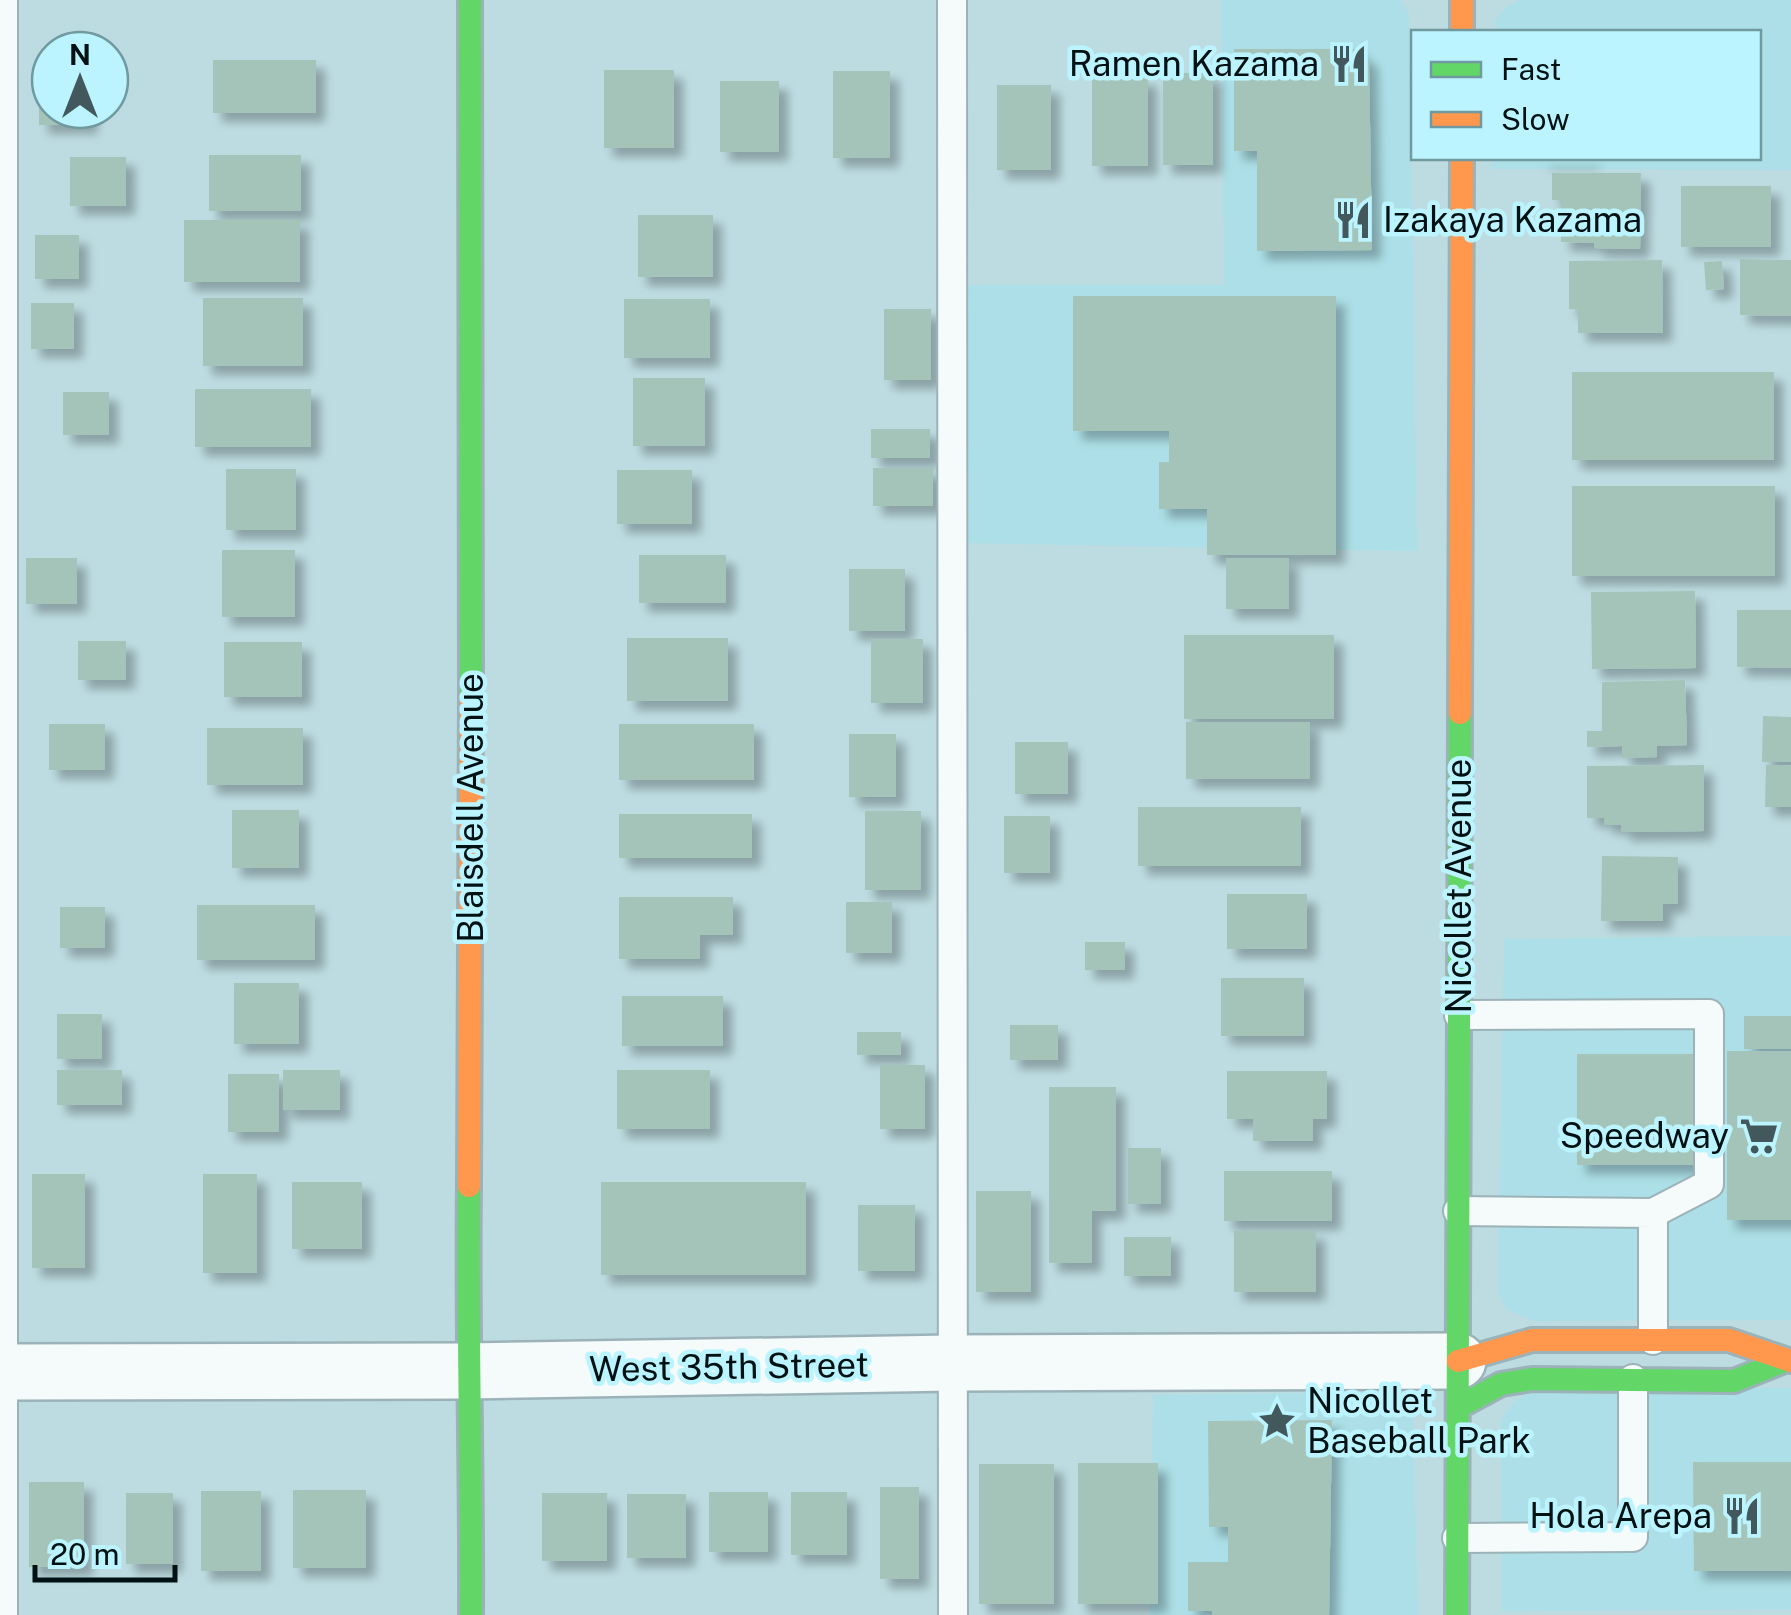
<svg xmlns="http://www.w3.org/2000/svg" width="1791" height="1615" viewBox="0 0 1791 1615" font-family="'Public Sans',sans-serif">
<style>
.built{fill:#acdfe7}
.building{fill:#a5c4b9;filter:url(#shadow)}
.lines{fill:none;stroke-linecap:round;stroke-linejoin:round}
.lane-casing{stroke:#9bb3b8;stroke-width:32}
.street-casing{stroke:#9bb3b8;stroke-width:60}
.fast-casing{stroke:#9bb3b8;stroke-width:28}
.slow-casing{stroke:#9bb3b8;stroke-width:28}
.lane{stroke:#f5fafa;stroke-width:28}
.street{stroke:#f5fafa;stroke-width:55}
.fast{stroke:#63d668;stroke-width:22}
.slow{stroke:#ff974d;stroke-width:22}
.labels{text-anchor:middle;stroke-width:9;stroke-linejoin:round;paint-order:stroke}
.poi-label{font-size:35px;fill:#001114;stroke:#bbf4fe;text-anchor:end}
.street-label{font-size:35px;fill:#001114;stroke:#bbf4fe}
</style>
<defs>
<filter id="shadow"><feDropShadow dx="9" dy="9" stdDeviation="5" flood-color="#0004"/></filter>
</defs>
<rect width="100%" height="100%" fill="#bddce1"/>
<path class="built" d="M1221 0H1400L1409 14 1417 551 963 543 959 285H1224Z
M1519 0H1791V170L1491 169 1492 158H1758V32H1495V22L1506 7Z
M1791 936V1320L1533 1321 1506 1309 1498 1291 1504 939Z
M1791 1388V1609L1502 1611 1501 1420 1514 1402 1534 1390Z
M1382 1392 1402 1402 1413 1420 1418 1615H1150L1153 1395Z"/>
<path class="building" d="M1234 49H1357L1369 60 1372 250 1257 251V151H1234Z
M213 60H316V113H213Z
M604 70H674V148H604Z
M833 71H890V158H833Z
M39 73H50V110H89V125H39Z
M1163 73H1213V165H1163Z
M1092 77H1148V166H1092Z
M720 81H779V152H720Z
M997 85H1051V170H997Z
M209 155H301V211H209Z
M70 157H126V206H70Z
M1540 158H1591V161H1541Z
M1552 173H1641L1640 249 1594 248V243L1561 242V200H1552Z
M1681 186H1771V247H1681Z
M638 215H713V277H638Z
M184 220H300V282H184Z
M35 235H79V279H35Z
M1740 259 1791 260V316L1740 315Z
M1662 260 1663 333H1578V309H1569V261Z
M1722 261 1724 289 1706 290 1704 262Z
M1073 296H1336V555H1207V509H1159V462H1169V431H1073Z
M203 298H303V366H203Z
M624 299H710V358H624Z
M31 303H74V349H31Z
M884 309H931V380H884Z
M1572 372H1774V460H1572Z
M633 378H705V446H633Z
M195 389H311V447H195Z
M63 392H109V435H63Z
M871 429H930V458H871Z
M873 468H933V506H873Z
M226 469H296V530H226Z
M617 470H692V524H617Z
M1572 486H1775V576H1572Z
M222 550H295V617H222Z
M639 555H726V603H639Z
M26 558H77V604H26Z
M1226 558H1289V609H1226Z
M849 569H905V631H849Z
M1695 591 1696 668 1592 669 1591 592Z
M1737 610H1791V668L1737 667Z
M1184 635H1334V719H1184Z
M627 638H728V701H627Z
M871 639H923V703H871Z
M78 641H126V680H78Z
M224 642H302V697H224Z
M1685 680 1687 745 1657 746V757L1622 758V746L1587 747V731H1602V682Z
M1763 716 1791 717V762H1762Z
M1186 722H1310V779H1186Z
M49 724H105V770H49Z
M619 724H754V780H619Z
M207 728H303V785H207Z
M849 734H896V797H849Z
M1015 742H1068V794H1015Z
M1704 765V831L1621 832V825H1604V818H1587V766Z
M1766 765H1791V807H1765Z
M1138 807H1301V866H1138Z
M232 810H299V868H232Z
M865 811H921V890H865Z
M619 814H752V858H619Z
M1004 816H1050V873H1004Z
M1602 856 1678 857V904H1663V921H1601Z
M1227 894H1307V949H1227Z
M619 897H733V935H700V959H619Z
M846 902H892V953H846Z
M197 905H315V960H197Z
M60 907H105V948H60Z
M1085 942H1125V970H1085Z
M1221 978H1304V1036H1221Z
M234 983H299V1044H234Z
M622 996H723V1046H622Z
M57 1014H102V1059H57Z
M1744 1016H1791V1049H1744Z
M1010 1025H1058V1060H1010Z
M857 1032H901V1055H857Z
M1727 1051H1791V1220H1727Z
M1577 1054H1703V1165H1577Z
M880 1065H925V1129H880Z
M57 1070H122V1105H57Z
M283 1070H340V1110H283Z
M617 1070H710V1129H617Z
M1227 1071H1327V1119H1313V1141H1253V1119H1227Z
M228 1074H279V1132H228Z
M1049 1087H1116V1211H1092V1263H1049Z
M1128 1148H1161V1204H1128Z
M1224 1171H1332V1221H1224Z
M32 1174H85V1268H32Z
M203 1174H257V1273H203Z
M292 1182H362V1249H292Z
M601 1182H806V1275H601Z
M976 1191H1031V1292H976Z
M858 1205H915V1271H858Z
M1234 1231H1316V1292H1234Z
M1124 1237H1171V1276H1124Z
M1332 1420 1329 1615H1212V1611H1188V1562H1228V1527H1209L1208 1421Z
M1693 1462H1791V1571H1694Z
M1078 1463H1158V1604H1078Z
M979 1464H1054V1604H979Z
M29 1482H84V1567H29Z
M880 1487H919V1579H880Z
M293 1490H366V1568H293Z
M201 1491H261V1571H201Z
M709 1492H768V1552H709Z
M791 1492H847V1555H791Z
M126 1493H173V1564H126Z
M542 1493H607V1561H542Z
M627 1494H686V1558H627Z"/>
<g class="lines">
<g class="lane-casing">
<path id="lane" d="M3 0V1615
M952 0 953 1615
M1459 1015 1709 1014V1184L1653 1213
M1458 1211 1653 1213V1340
M1457 1538 1633 1537V1379"/>
</g>
<g class="street-casing">
<path id="street" d="M0 1372 468 1371 952 1363 1458 1361"/>
</g>
<g class="fast-casing">
<path id="fast" d="M470 0 471 698
M469 1186C467 1329 472 1472 471 1615
M1466 1403 1501 1384 1532 1379 1734 1381 1784 1361
M1457 1615 1460 713"/>
</g>
<g class="slow-casing">
<path id="slow" d="M1462 0V32
M1460 713 1462 158
M469 1186 471 698
M1458 1361 1532 1340H1729L1791 1361"/>
</g>
<use href="#lane" class="lane"/>
<use href="#street" class="street"/>
<use href="#fast" class="fast"/>
<use href="#slow" class="slow"/>
</g>
<defs>
<g id="restaurant-bare" transform="scale(3)"><path d="M-5-6h1v4h1v-4h1v4h1v-4h1v5L-1.5 .5V6h-2V.5L-5-1ZM5-6V6H3V1.5H1.5Q1.5-4 5-6Z" fill="#42585c" stroke="#bbf4fe" stroke-width="2.5" paint-order="stroke"/></g>
<g id="supermarket-bare" transform="scale(3)"><path d="M-6-5.5h2.5l.6 2H6L4.5 2H-2.5L-4.4-4H-6ZM-1.5 3.2a1.3 1.3 0 1 0 .1 0ZM3 3.2a1.3 1.3 0 1 0 .1 0Z" fill="#42585c" stroke="#bbf4fe" stroke-width="2.5" paint-order="stroke"/></g>
<g id="sight-bare" transform="scale(3)"><path d="M0-6L1.8-2.2L6-1.7L2.9 1.2L3.7 5.4L0 3.3L-3.7 5.4L-2.9 1.2L-6-1.7L-1.8-2.2Z" fill="#42585c" stroke="#bbf4fe" stroke-width="2.5" paint-order="stroke"/></g>
</defs>
<g fill-rule="evenodd">
<use href="#restaurant-bare" x="1349" y="64"/>
<use href="#restaurant-bare" x="1353" y="220"/>
<use href="#supermarket-bare" x="1759" y="1136"/>
<use href="#sight-bare" x="1277" y="1421"/>
<use href="#restaurant-bare" x="1742" y="1516"/>
</g>
<g class="labels">
<g class="poi-label">
<text x="1319" y="76">Ramen Kazama</text>
<text x="1383" y="232" text-anchor="start">Izakaya Kazama</text>
<text x="1729" y="1148">Speedway</text>
<text x="1307" y="1413" text-anchor="start">Nicollet<tspan x="1307" dy="40">Baseball Park</tspan></text>
<text x="1712" y="1528">Hola Arepa</text>
</g>
<g class="street-label">
<text transform="translate(471 808) rotate(-90)" y="12">Blaisdell Avenue</text>
<text transform="translate(1459 886) rotate(-90)" y="12">Nicollet Avenue</text>
<text transform="translate(729 1367) rotate(-1)" y="12">West 35th Street</text>
</g>
</g>
<rect x="1411" y="30" width="350" height="130" fill="#bbf4fe" stroke="#7099a0" stroke-width="2.5"/>
<rect x="1431" y="62" width="50" height="15" fill="#63d668" stroke="#7099a0" stroke-width="2.5"/>
<text x="1501" y="80" font-size="30" fill="#001114">Fast</text>
<rect x="1431" y="112" width="50" height="15" fill="#ff974d" stroke="#7099a0" stroke-width="2.5"/>
<text x="1501" y="130" font-size="30" fill="#001114">Slow</text>
<g transform="translate(80 80)"><circle r="48" fill="#bbf4fe" stroke="#7099a0" stroke-width="2.5"/>
<path d="M0-8L18 38L0 25L-18 38Z" fill="#42585c"/>
<text y="-15" font-size="28" font-weight="bold" text-anchor="middle" fill="#001114">N</text>
</g>
<path d="M35 1565v15h140v-15" fill="none" stroke="#001114" stroke-width="5"/>
<text x="50" y="1565" font-size="30" fill="#001114" stroke="#bbf4fe" stroke-width="8" paint-order="stroke">20 m</text>
</svg>
